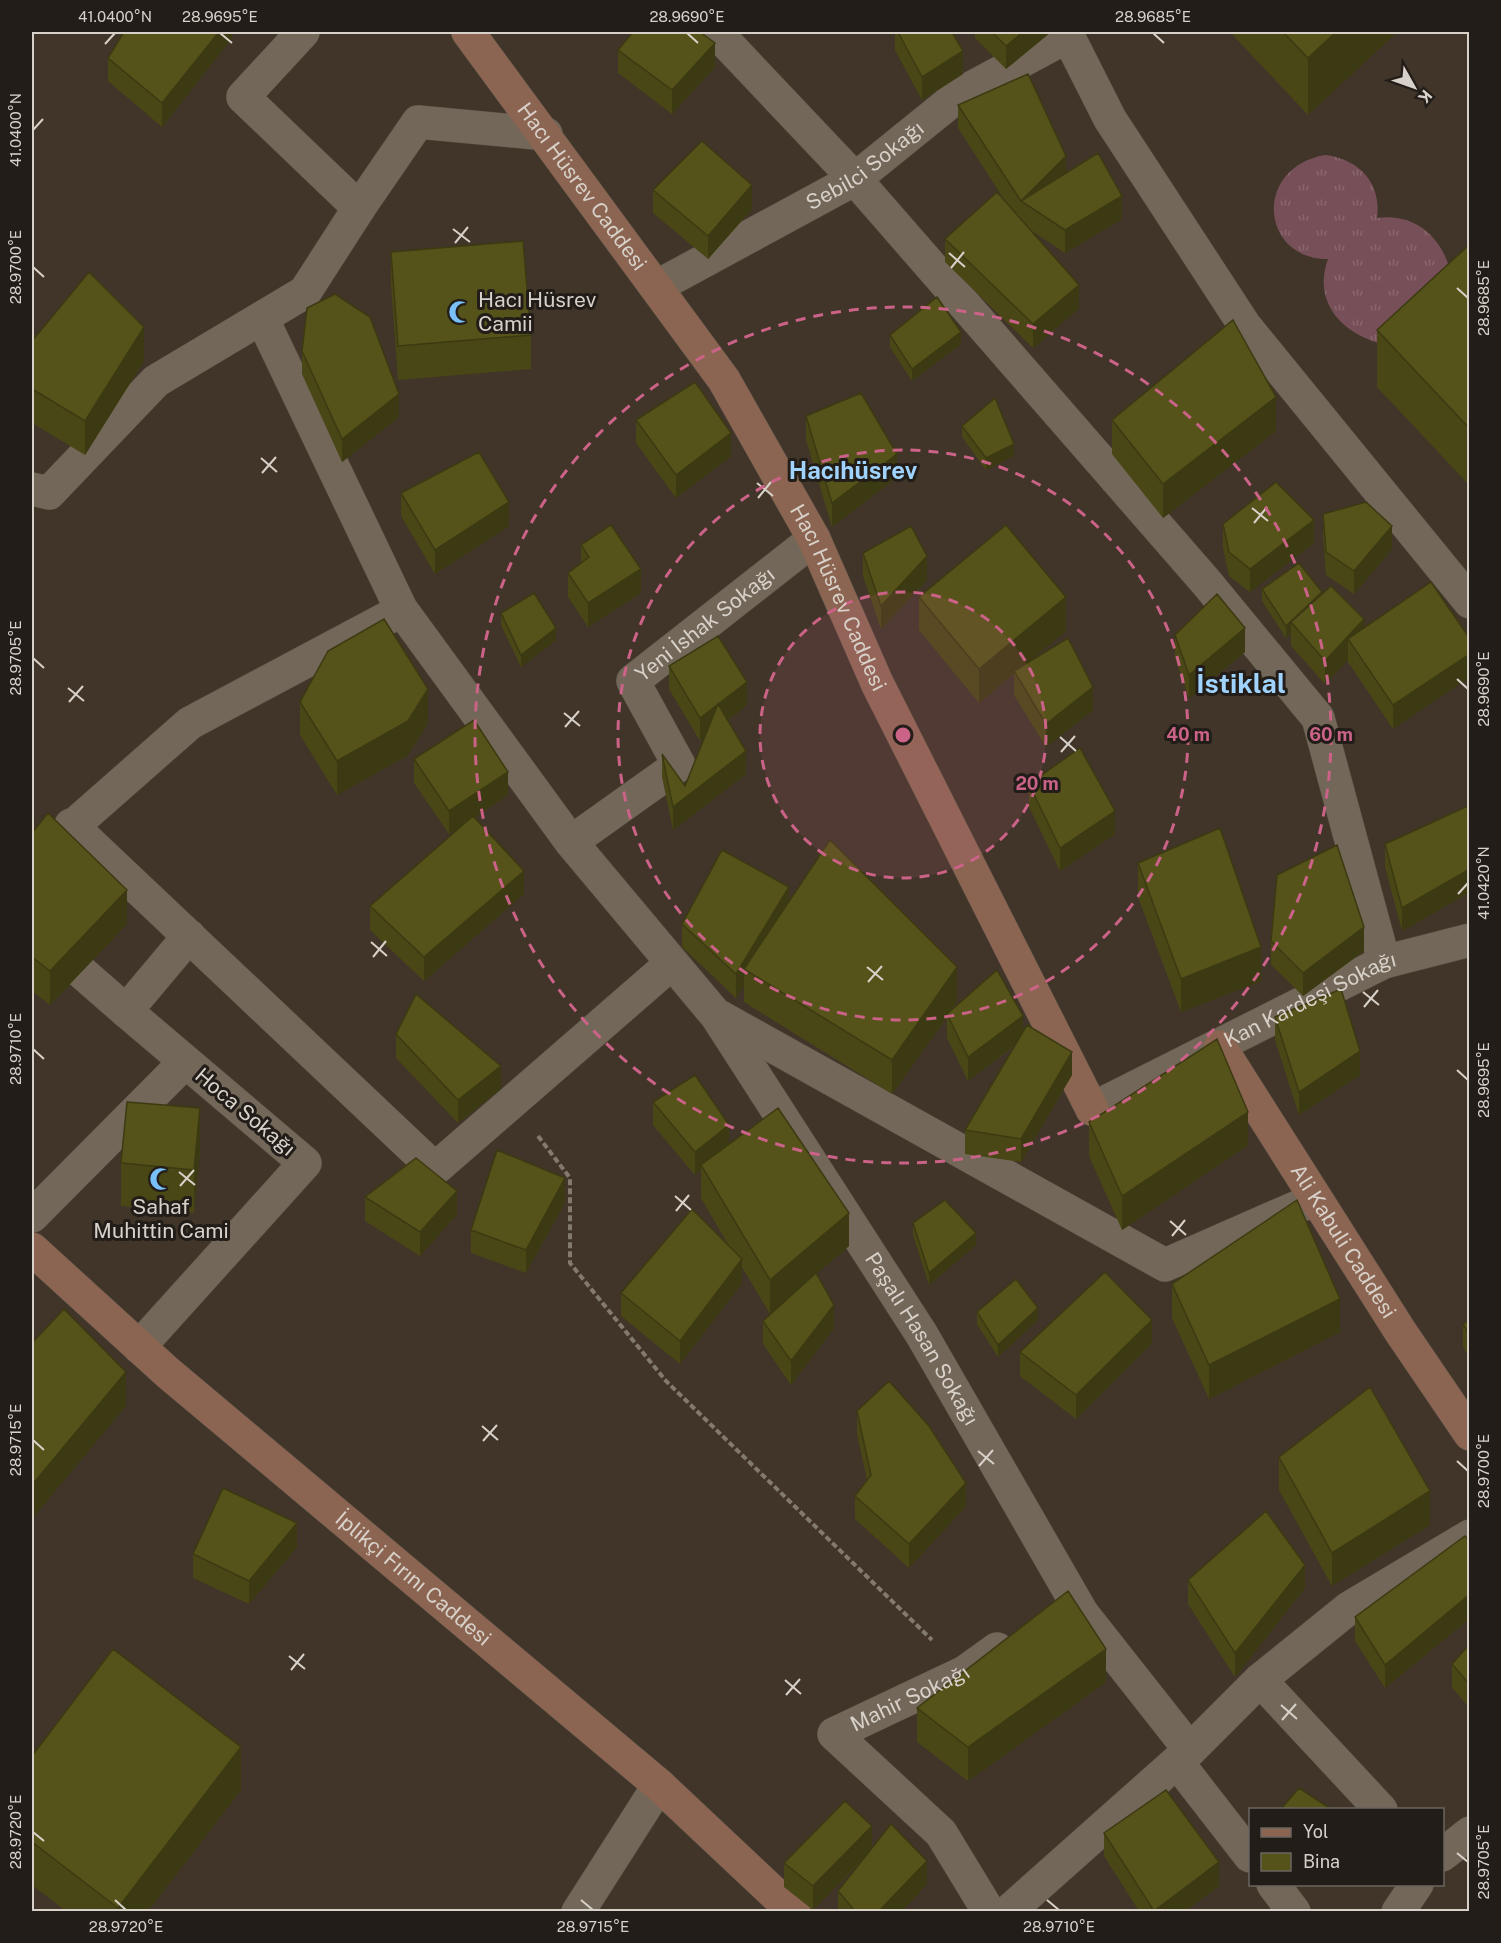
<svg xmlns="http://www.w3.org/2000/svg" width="1501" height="1943" viewBox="0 0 1501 1943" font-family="'Public Sans',sans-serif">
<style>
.grass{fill:url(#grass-tufts)}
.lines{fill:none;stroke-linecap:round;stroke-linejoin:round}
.street-casing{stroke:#5b5248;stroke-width:34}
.secondary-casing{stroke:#5b5248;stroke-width:34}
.path{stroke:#837a6f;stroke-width:4;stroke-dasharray:6 3;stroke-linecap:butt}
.street{stroke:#726758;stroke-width:33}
.secondary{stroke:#8b6551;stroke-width:33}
.wall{fill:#494716}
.shaded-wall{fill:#3c3a12}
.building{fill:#555319;stroke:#3c3a12;stroke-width:1.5}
.ticks{fill:none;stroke:#d8d1c9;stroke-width:2}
.ring{fill:none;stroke:#cb6287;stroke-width:3;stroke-dasharray:10 8}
.labels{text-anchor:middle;stroke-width:6;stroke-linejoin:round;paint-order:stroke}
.street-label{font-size:21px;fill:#d8d1c9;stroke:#221d18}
.poi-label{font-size:21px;fill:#d8d1c9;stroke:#221d18;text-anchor:start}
.quarter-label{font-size:24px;font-weight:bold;fill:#a0d3fe;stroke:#221d18}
.district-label{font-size:27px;font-weight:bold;fill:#a0d3fe;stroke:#221d18}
.centre{fill:#cb6287;stroke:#221d18;stroke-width:3}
.ring-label{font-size:18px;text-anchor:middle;font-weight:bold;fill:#cb6287;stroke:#221d18;stroke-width:6;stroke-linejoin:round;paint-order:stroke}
.neatline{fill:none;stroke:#d8d1c9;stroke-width:2}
.ticks-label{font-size:15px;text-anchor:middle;fill:#d8d1c9}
</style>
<defs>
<pattern id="grass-tufts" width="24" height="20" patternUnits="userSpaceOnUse" patternTransform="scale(1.5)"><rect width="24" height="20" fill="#774f58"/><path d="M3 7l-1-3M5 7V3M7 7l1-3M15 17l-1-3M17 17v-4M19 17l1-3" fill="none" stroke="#8a676f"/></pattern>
</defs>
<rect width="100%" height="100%" fill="#403528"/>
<path class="grass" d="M1325 155C1358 159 1382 182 1377 218 1418 212 1445 241 1452 278L1383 344C1343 334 1312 303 1328 259 1261 260 1252 168 1325 155Z"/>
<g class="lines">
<g class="street-casing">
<g id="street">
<path d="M303 32 243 97 359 208"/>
<path d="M716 32 855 179 1206 582 1318 718 1384 962"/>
<path d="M1066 32 1110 119 1245 326 1470 602"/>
<path id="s1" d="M656 287 855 179 960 94 1068 36"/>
<path d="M262 318 401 609 571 842 715 1014 1165 1265 1311 1201"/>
<path d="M32 489 49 493 156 381 305 292 359 208 418 122 546 134"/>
<path d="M71 825 435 1169 672 963"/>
<path id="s2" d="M571 842 679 765 633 681 814 539"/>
<path d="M32 862 190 723 389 617"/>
<path d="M32 929 126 1011"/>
<path id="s3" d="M718 1018 922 1335 1082 1613 1190 1750"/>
<path id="s4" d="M1092 1109 1384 962 1470 940"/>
<path d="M32 1216 185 1062"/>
<path d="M139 1347 305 1163 126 1011 189 936"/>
<path d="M1260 1680 1381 1810"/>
<path d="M1177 1762 1250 1856"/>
<path d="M1442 1855 1470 1833"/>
<path d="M1273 1884 1294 1912"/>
<path d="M578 1912 659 1785"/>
<path id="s5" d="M989 1912 941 1833 834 1734 965 1672 997 1649"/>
<path d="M1008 1912 1190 1750 1260 1680 1349 1608 1470 1536"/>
<path d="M1398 1912 1417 1884"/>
</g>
</g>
<g class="secondary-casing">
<g id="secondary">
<path id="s6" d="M468 32 724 380 814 539 877 683 1092 1109"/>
<path id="s7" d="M1220 1047 1400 1331 1470 1434"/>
<path id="s8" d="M32 1249 167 1372 659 1785 794 1912"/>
</g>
</g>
<path class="path" d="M538 1136 570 1178V1263L666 1381 932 1640"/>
<use href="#street" class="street"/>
<use href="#secondary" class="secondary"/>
</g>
<path class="wall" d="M232 32V38L162 127 108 81V58Z
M895 32H952L963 74 922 100 895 50Z
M975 32H1051L1006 69 975 38Z
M1230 32H1397L1308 115Z
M618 50 715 67 672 114 618 73Z
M958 105 1066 173 1122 219 1065 253 1032 231 1079 308 1033 348 945 262V239L1007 204 958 128Z
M653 190 752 209 708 259 653 213Z
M1470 244V486L1377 387V330Z
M391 252 531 335V369L398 380 391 285Z
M890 335 961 344 912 381 890 347Z
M32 341 144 361 85 455 32 423Z
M302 351 399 417 342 462 302 374Z
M806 416 897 477 832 527 806 440Z
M636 420 731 456 676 498 636 443Z
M1112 420 1276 431 1163 518 1112 454Z
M962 426 1014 456 986 470 962 437Z
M401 493 509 526 435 574 401 516Z
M1323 514 1392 549 1354 594 1326 575 1323 537Z
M1223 524 1314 543 1250 592 1229 576 1223 548Z
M581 545 641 593 588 627 568 597V573L581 563Z
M863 553 927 580 881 629 863 576Z
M1431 582 1393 729 1348 662V660L1325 684 1291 646V633L1286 638 1262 601V589L1322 594 1364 628Z
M919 597 1066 631 1024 665 1093 710 1046 747 1014 695V673L979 703 919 630Z
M501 613 556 640 521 667 501 625Z
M1175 635 1245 652 1189 698 1175 658Z
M669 666 747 705 728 720 746 774 673 830 662 777V754L685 786 705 738 700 741 669 689Z
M300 702 428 723 408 755 337 795 300 735Z
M414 759 508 795 474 818 524 894 424 981 370 930V906L464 824 449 834 414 783Z
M1029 784 1115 834 1060 871 1029 807Z
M1470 805V892L1402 931 1385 867V844Z
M32 833 127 924 50 1005 32 991Z
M1138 863 1261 981 1181 1012 1138 897Z
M789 901 957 1001 951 1010 1023 1033 1072 1075 1021 1162 965 1154V1130L1016 1045 968 1081 947 1038V1017L892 1094 744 1002V985L736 998 682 947V924Z
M1271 941 1364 951 1303 996 1271 965Z
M1275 1017 1360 1075 1299 1115 1275 1040Z
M396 1034 501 1089 458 1123 396 1058Z
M653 1102 729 1144 849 1246 816 1274 834 1328 791 1385 763 1344V1321L782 1303 770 1314 742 1267V1283L680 1364 621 1316V1293L730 1248 701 1198V1170L695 1175 653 1125Z
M1089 1122 1248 1145 1122 1230 1089 1156Z
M200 1151 194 1213 121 1206V1163Z
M365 1197 457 1214 420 1256 365 1221Z
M565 1202 526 1273 471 1253V1230Z
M913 1223 976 1245 929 1285 913 1235Z
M1172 1284 1340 1332 1209 1399 1172 1318Z
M977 1312 1038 1320 998 1357 977 1324Z
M1470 1320V1360L1463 1347V1324Z
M1152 1343 1076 1419 1020 1376V1352Z
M857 1411 966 1506 909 1568 855 1519V1496L867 1480 857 1434Z
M1279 1457 1430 1525 1332 1586 1279 1490Z
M1470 1541V1618L1385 1688 1355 1641V1617Z
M297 1547 249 1604 193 1578V1554Z
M1188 1580 1305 1588 1235 1677 1188 1604Z
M1470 1644V1709L1452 1687V1664Z
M1106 1682 968 1781 917 1742V1708Z
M32 1756 241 1790 148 1911H66L32 1885Z
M1104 1833 1219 1886 1185 1911H1139L1104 1856Z
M872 1848 927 1884 902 1911H838V1891L868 1854 813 1910 784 1887V1863Z"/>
<path class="shaded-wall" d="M219 32H232V38L162 127V103Z
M1023 32H1051L1006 69V46Z
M1336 32H1397L1308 115V58Z
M715 43V67L672 114V90Z
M963 51V74L922 100V77Z
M1066 156V180L1021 201Z
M752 185V209L708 259V236Z
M1122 196V219L1065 253V230Z
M1079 285V308L1033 348V324Z
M144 327V361L85 455V421Z
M961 332V344L912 381V369Z
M399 394V417L342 462V439Z
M1276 397V431L1163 518V484Z
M731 433V456L676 498V475Z
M1014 444V456L986 470V458Z
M897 454V477L832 527V503Z
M509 502V526L435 574V550Z
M1314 520V543L1250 592V569Z
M1392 526V549L1354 594V571Z
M927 556V580L881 629V606Z
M641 569V593L588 627V603Z
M1322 592V604L1291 622V633L1286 638V626Z
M1066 597V631L1015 673 1014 671V673L979 703V669Z
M1364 619V643L1348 639V660L1325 684V661Z
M556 628V640L521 667V655Z
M1245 628V652L1189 698V675Z
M1470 654V677L1393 729V705Z
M747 682V705L700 741V718Z
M1093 687V710L1046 747V724Z
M428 689V723L408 755 337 795V761Z
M746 751V774L673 830V807Z
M508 772V795L449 834V811Z
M1115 811V834L1060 871V848Z
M1470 869V892L1402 931V908Z
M524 871V894L424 981V957Z
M789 887V910L744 969V985L736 998V974Z
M127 890V924L50 1005V971Z
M1364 927V951L1303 996V973Z
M1261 947V981L1181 1012V979Z
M957 967V1001L947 1016V1014V1017L892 1094V1060Z
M1023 1016V1039L968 1081V1057Z
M1360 1051V1075L1299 1115V1092Z
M1072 1052V1075L1021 1162V1139Z
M501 1066V1089L458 1123V1100Z
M200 1108V1151L194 1213V1170Z
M1248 1112V1145L1122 1230V1196Z
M729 1125V1149L701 1165V1170L695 1175V1152Z
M565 1178V1202L526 1273V1250Z
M457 1191V1214L420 1256V1232Z
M849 1213V1246L770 1314V1280Z
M976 1233V1245L929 1285V1273Z
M742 1259V1283L680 1364V1341Z
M1340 1299V1332L1209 1399V1365Z
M834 1305V1328L791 1385V1361Z
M1038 1308V1320L998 1357V1345Z
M1152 1320V1343L1076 1419V1395Z
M126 1372V1406L32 1519V1485Z
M966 1483V1506L909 1568V1544Z
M1430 1491V1525L1332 1586V1553Z
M297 1523V1547L249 1604V1581Z
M1305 1565V1588L1235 1677V1653Z
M1470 1594V1618L1385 1688V1665Z
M1106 1649V1682L968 1781V1747Z
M241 1747V1790L148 1911H118V1908Z
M872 1826V1849L813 1910V1886Z
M927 1861V1884L902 1911H879Z
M1219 1862V1886L1185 1911H1154Z"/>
<path class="building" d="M124 32H219L162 103 108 58Z
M633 32H700L715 43 672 90 618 50Z
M898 32H952L963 51 922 77Z
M992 32H1023L1006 46Z
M1283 32H1336L1308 58Z
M1028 74 1066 156 1021 201 958 105Z
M702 141 752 185 708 236 653 190Z
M1098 153 1122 196 1065 230 1021 201Z
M997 192 1079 285 1033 324 945 239Z
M523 241 531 335 398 346 391 252Z
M1470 244V429L1377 330Z
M89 272 144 327 85 421 32 389V341Z
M335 294 370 317 399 394 342 439 302 351 307 308Z
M937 297 961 332 912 369 890 335Z
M1233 320 1276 397 1163 484 1112 420Z
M695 382 731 433 676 475 636 420Z
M861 393 897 454 832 503 806 416Z
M995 398 1014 444 986 458 962 426Z
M479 452 509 502 435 550 401 493Z
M1276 482 1314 520 1250 569 1229 552 1223 524Z
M1366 502 1392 526 1354 571 1326 552 1323 514Z
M611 525 641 569 588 603 568 573 589 557 581 545Z
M1006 525 1066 597 979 669 919 597Z
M911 526 927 556 881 606 863 553Z
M1299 563 1322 592 1286 626 1262 589Z
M1431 582 1470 639V654L1393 705 1348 639Z
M1331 586 1364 619 1325 661 1291 622Z
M534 593 556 628 521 655 501 613Z
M1217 594 1245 628 1189 675 1175 635Z
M384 619 428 689 408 721 337 761 300 702 328 651Z
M718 636 747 682 700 718 669 666Z
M1068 638 1093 687 1046 724 1014 671Z
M718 704 746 751 673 807 662 754 685 786Z
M474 720 508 772 449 811 414 759Z
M1080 748 1115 811 1060 848 1029 784Z
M1470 805V869L1402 908 1385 844Z
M48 813 127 890 50 971 32 957V833Z
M473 816 524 871 424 957 370 906Z
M1220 828 1261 947 1181 979 1138 863Z
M830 840 957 967 892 1060 744 969Z
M1337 845 1364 927 1303 973 1271 941 1277 875Z
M722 850 789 887 736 974 682 924Z
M997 970 1023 1016 968 1057 947 1014Z
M1341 989 1360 1051 1299 1092 1275 1017Z
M416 994 501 1066 458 1100 396 1034Z
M1027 1025 1072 1052 1021 1139 965 1130Z
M1217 1039 1248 1112 1122 1196 1089 1122Z
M695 1075 729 1125 695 1152 653 1102Z
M127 1102 200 1108 194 1170 121 1163Z
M778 1108 849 1213 770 1280 701 1165Z
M497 1150 565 1178 526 1250 471 1230Z
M416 1158 457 1191 420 1232 365 1197Z
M945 1200 976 1233 929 1273 913 1223Z
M1297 1200 1340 1299 1209 1365 1172 1284Z
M692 1209 742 1259 680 1341 621 1293Z
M1105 1272 1152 1320 1076 1395 1020 1352Z
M816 1273 834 1305 791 1361 763 1321Z
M1016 1279 1038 1308 998 1345 977 1312Z
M64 1309 126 1372 32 1485V1343Z
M1470 1320V1336L1463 1324Z
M889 1381 929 1426 966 1483 909 1544 855 1496 871 1475 857 1411Z
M1370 1387 1430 1491 1332 1553 1279 1457Z
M223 1488 297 1523 249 1581 193 1554Z
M1266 1511 1305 1565 1235 1653 1188 1580Z
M1465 1536 1470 1541V1594L1385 1665 1355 1617Z
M1068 1591 1106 1649 968 1747 917 1708Z
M1470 1644V1685L1452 1664Z
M113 1649 241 1747 118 1908 32 1842V1756Z
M1299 1788 1331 1809H1281Z
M1166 1790 1219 1862 1154 1911 1104 1833Z
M845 1801 872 1826 813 1886 784 1863Z
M891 1824 927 1861 879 1911H855L838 1891Z"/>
<path class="ticks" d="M220 33 232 43M687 33 698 43M1153 33 1164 43M105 44 115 33M33 130 43 119M453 229 470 242M455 243 468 227M949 253 965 267M33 267 44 277M951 268 964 252M1457 288 1468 298M261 458 277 472M262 473 276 457M757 483 773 496M758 498 771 482M1252 508 1268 521M1254 523 1267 507M33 658 44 668M1457 679 1468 689M68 688 84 701M69 702 83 686M564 713 580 726M565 727 579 711M1060 737 1076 751M1061 752 1075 736M1458 894 1468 883M371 942 387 956M373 957 386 941M867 967 883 980M868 982 882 966M1363 992 1379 1005M1364 1007 1378 990M33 1049 44 1059M1457 1070 1468 1080M179 1172 195 1185M180 1186 194 1170M675 1196 691 1210M676 1211 689 1195M1170 1221 1186 1235M1172 1236 1185 1220M482 1426 498 1440M33 1440 44 1450M483 1441 497 1425M978 1451 994 1464M1457 1461 1468 1471M979 1466 993 1450M289 1656 305 1669M291 1670 304 1654M785 1680 801 1694M786 1695 800 1679M1281 1705 1297 1719M1282 1720 1296 1704M33 1832 44 1841M1457 1853 1468 1862M115 1900 126 1910M581 1900 593 1910M1047 1900 1059 1910"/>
<circle cx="903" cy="735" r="143" fill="#cb6287" fill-opacity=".12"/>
<g class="ring">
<circle cx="903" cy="735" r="143"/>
<circle cx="903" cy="735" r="285"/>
<circle cx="903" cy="735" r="428"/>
</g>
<defs>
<g id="mosque-bare" transform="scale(1.8)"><path d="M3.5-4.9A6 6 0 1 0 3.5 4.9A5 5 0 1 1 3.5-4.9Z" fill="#79bff8" stroke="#221d18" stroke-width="2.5" paint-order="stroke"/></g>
</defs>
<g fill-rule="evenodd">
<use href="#mosque-bare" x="460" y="312"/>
<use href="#mosque-bare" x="161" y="1179"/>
</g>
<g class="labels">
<g class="street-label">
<text dy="7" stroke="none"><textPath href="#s1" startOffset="242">Sebilci Sokağı</textPath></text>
<text dy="7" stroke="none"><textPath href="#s6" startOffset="192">Hacı Hüsrev Caddesi</textPath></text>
<text dy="7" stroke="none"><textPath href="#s6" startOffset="678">Hacı Hüsrev Caddesi</textPath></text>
<text dy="7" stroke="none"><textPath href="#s2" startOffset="320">Yeni İshak Sokağı</textPath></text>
<text dy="7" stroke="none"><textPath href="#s4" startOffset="244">Kan Kardeşi Sokağı</textPath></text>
<text transform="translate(245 1112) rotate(40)" y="7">Hoca Sokağı</text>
<text dy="7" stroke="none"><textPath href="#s7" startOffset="230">Ali Kabuli Caddesi</textPath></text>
<text dy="7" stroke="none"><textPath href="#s3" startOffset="380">Paşalı Hasan Sokağı</textPath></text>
<text dy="7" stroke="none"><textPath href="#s8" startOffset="504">İplikçi Fırını Caddesi</textPath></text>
<text dy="7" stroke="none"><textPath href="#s5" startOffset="322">Mahir Sokağı</textPath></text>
</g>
<g class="poi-label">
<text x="478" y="307">Hacı Hüsrev<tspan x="478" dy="24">Camii</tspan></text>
<text x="161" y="1214" text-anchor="middle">Sahaf<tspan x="161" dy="24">Muhittin Cami</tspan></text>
</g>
<g class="quarter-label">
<text x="853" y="479">Hacıhüsrev</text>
</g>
<g class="district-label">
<text x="1241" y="693">İstiklal</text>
</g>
</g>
<circle cx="903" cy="735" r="9" class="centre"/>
<g class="ring-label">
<text x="1188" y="741">40 m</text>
<text x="1331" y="741">60 m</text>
<text x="1037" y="790">20 m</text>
</g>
<rect width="1501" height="1943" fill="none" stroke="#221d18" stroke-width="66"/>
<rect x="1249" y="1808" width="195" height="78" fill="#221d18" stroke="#6b655f" stroke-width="1.5"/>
<rect x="1261" y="1828" width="30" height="9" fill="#8b6551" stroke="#6b655f" stroke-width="1.5"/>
<text x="1303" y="1838" font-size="18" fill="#d8d1c9">Yol</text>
<rect x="1261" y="1853" width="30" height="18" fill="#555319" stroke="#6b655f" stroke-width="1.5"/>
<text x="1303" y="1868" font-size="18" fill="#d8d1c9">Bina</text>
<g transform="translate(1414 87) rotate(130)" stroke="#221d18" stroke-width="4.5" paint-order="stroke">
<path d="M0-4.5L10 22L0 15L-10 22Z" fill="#d8d1c9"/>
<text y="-9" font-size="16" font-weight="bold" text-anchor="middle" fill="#d8d1c9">K</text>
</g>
<rect x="33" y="33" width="1435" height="1877" class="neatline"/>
<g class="ticks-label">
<text x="115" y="22">41.0400°N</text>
<text x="220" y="22">28.9695°E</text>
<text x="687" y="22">28.9690°E</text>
<text x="1153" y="22">28.9685°E</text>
<text transform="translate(16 130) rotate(-90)" y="5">41.0400°N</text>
<text transform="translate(16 267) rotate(-90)" y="5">28.9700°E</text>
<text transform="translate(1484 298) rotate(-90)" y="5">28.9685°E</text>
<text transform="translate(16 658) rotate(-90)" y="5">28.9705°E</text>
<text transform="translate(1484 689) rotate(-90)" y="5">28.9690°E</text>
<text transform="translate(1484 883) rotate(-90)" y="5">41.0420°N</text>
<text transform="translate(16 1049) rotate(-90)" y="5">28.9710°E</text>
<text transform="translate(1484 1080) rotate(-90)" y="5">28.9695°E</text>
<text transform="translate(16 1440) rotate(-90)" y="5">28.9715°E</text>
<text transform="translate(1484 1471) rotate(-90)" y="5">28.9700°E</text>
<text transform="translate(16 1832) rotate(-90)" y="5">28.9720°E</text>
<text transform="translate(1484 1862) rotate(-90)" y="5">28.9705°E</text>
<text x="126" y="1932">28.9720°E</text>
<text x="593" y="1932">28.9715°E</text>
<text x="1059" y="1932">28.9710°E</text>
</g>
</svg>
